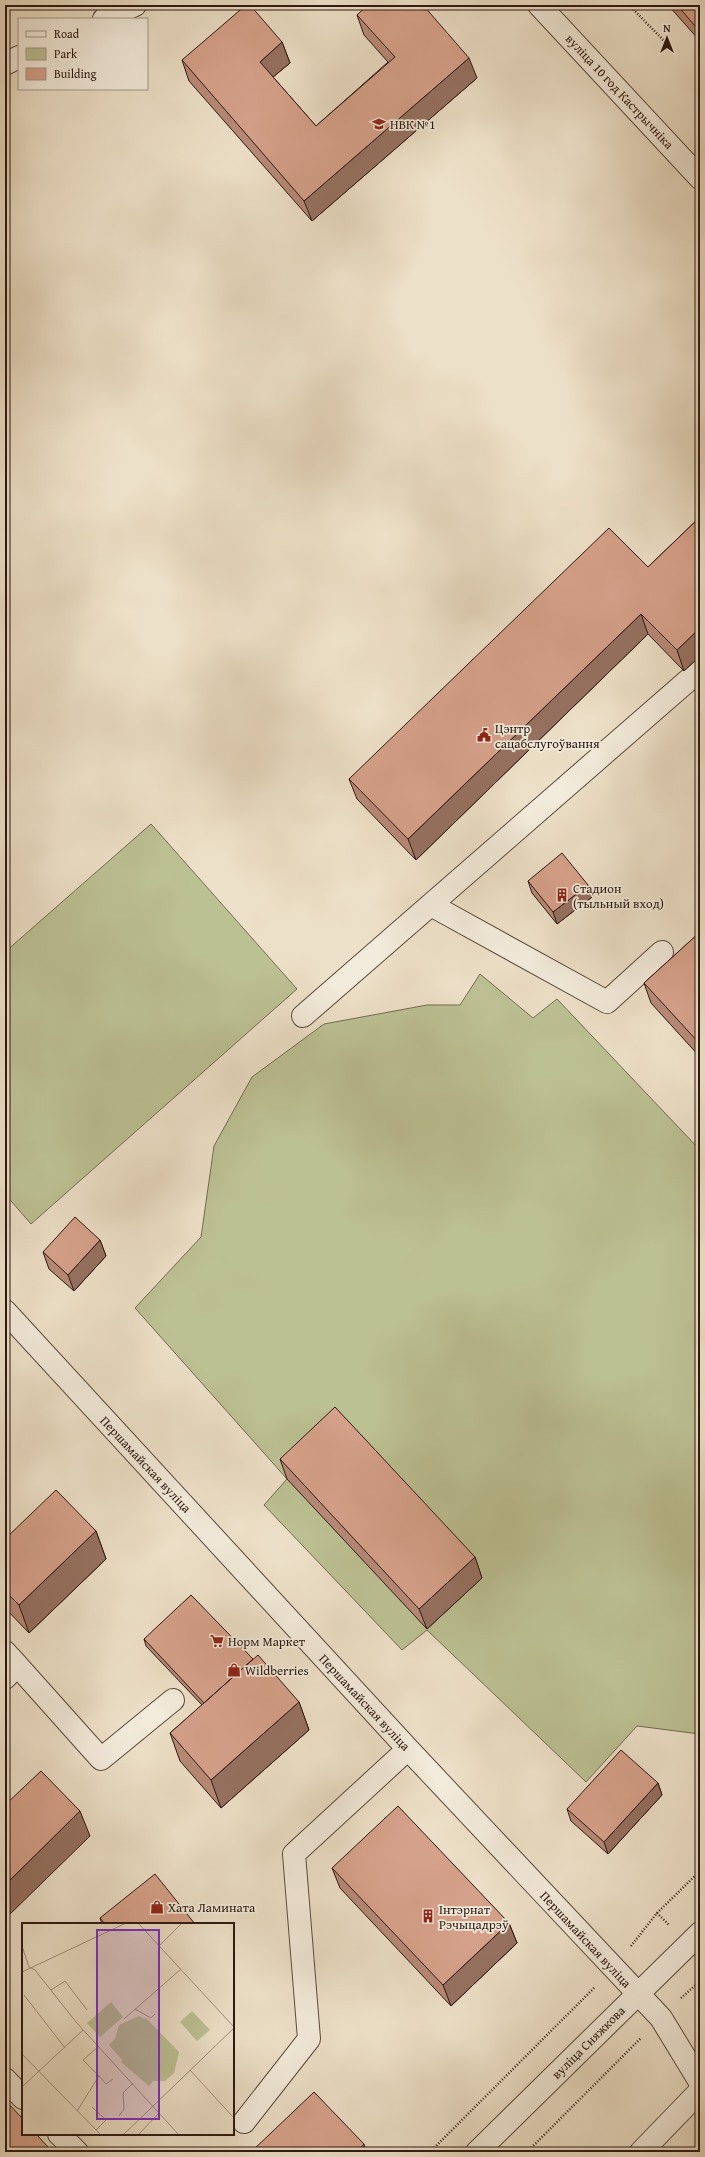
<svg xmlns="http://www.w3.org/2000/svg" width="705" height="2157" viewBox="0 0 705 2157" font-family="'Gentium Book Plus',serif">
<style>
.green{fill:#bcc194;stroke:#746c52}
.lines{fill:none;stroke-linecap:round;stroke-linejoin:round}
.minor-casing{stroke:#5c4a3f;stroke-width:24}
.path{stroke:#2c1811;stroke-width:2.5;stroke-dasharray:1 2;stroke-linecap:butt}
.minor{stroke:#f3ebdb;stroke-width:22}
.wall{fill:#b88a78;stroke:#2c1811}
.shaded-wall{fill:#967161;stroke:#2c1811}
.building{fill:#d6a18b;stroke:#2c1811}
.labels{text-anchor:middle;stroke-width:3.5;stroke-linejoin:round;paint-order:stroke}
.street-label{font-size:13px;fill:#2c1811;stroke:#f3ebdb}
.poi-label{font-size:13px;fill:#2c1811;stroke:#f3ebdb;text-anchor:start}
.inset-road{fill:none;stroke:#a0907f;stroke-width:1}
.view{fill:#7b2cbf;fill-opacity:0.15;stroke:#7b2cbf;stroke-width:2}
.inset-edge{fill:none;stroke:#2c1811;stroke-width:2}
</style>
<rect width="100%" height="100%" fill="#ede0c8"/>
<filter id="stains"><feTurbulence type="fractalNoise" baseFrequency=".005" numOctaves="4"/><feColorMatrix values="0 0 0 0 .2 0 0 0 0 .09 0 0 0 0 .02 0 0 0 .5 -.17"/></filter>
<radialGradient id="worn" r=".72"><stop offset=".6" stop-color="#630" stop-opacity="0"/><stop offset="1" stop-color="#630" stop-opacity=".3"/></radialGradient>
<path class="green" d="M151 824 297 989 31 1224 5 1194V952Z
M480 974 533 1018 557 999 700 1150V1734L637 1726 586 1782 427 1630 402 1650 264 1505 287 1479 135 1308 201 1237 214 1146 252 1077 324 1024 427 1005H460Z"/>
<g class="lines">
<g class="minor-casing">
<path id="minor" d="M539 5 700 178
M104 19 135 5
M5 64 19 57
M431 905 607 1002 662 952
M303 1016 700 670
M5 1311 408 1749 661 2018 700 2082
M5 1652 17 1665 5 1678
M17 1665 101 1759 173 1700
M5 2079 23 2098
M244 2122 309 2039 294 1854 408 1749
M59 2134 77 2152
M477 2152 700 1933
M641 2152 700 2091"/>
</g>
<path class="path" d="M629 5 673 50
M657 1913 669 1925
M631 1946 657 1913 700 1871
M681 1998 700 1981
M430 2152 595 1987
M527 2152 641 2038"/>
<use href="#minor" class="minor"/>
</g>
<path class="wall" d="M668 5H700V41Z
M357 15 477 78 312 221 189 81 182 60 282 42 290 63 273 77 316 126 388 62 364 35Z
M700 517V656L684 671 648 634 416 860 357 799 349 779 648 567Z
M528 881 588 885 592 897 557 924 532 893Z
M700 932V1057L651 1003 644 983Z
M100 1240 106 1256 74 1291 49 1269 43 1252Z
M280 1459 475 1557 482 1578 427 1629 287 1479Z
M96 1531 106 1559 29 1633 5 1608V1539Z
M144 1639 253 1659 299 1702 309 1730 221 1808 180 1761 170 1733 202 1705 146 1646Z
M658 1783 662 1795 608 1854 571 1821 567 1809Z
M332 1868 509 1923 517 1943 451 2006 340 1888Z
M100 1918 195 1924H102Z"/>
<path class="shaded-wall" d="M700 24V37L696 27Z
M282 42 290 63 267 82 260 62Z
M469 58 477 78 312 221 304 201Z
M641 614 648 634 416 860 408 839Z
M700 628V656L684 671 677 650Z
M588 885 592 897 557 924 553 912Z
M100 1240 106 1256 74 1291 68 1275Z
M96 1531 106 1559 29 1633 19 1605Z
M475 1557 482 1578 427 1629 419 1609Z
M299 1702 309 1730 221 1808 211 1780Z
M658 1783 662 1795 608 1854 604 1842Z
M80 1811 90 1836 5 1919V1885Z
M509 1923 517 1943 451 2006 443 1985Z
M364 2144 367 2152H356Z
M49 2148 50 2152H45Z"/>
<path class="building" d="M246 5H250L282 42 260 62 316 126 395 57 357 15 368 5H423L469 58 304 201 182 60Z
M677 5H700V24L696 27Z
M700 517V628L677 650 641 614 408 839 349 779 609 528 648 567Z
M562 853 588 885 553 912 528 881Z
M700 932V1044L644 983Z
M75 1217 100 1240 68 1275 43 1252Z
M335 1407 475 1557 419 1609 280 1459Z
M56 1490 96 1531 19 1605 5 1591V1539Z
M191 1595 253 1659 204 1703 144 1639Z
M258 1655 299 1702 211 1780 170 1733Z
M621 1750 658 1783 604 1842 567 1809Z
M41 1771 80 1811 5 1885V1805Z
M398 1806 509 1923 443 1985 332 1868Z
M155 1874 195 1924H105L100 1918Z
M314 2092 364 2144 356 2152H251Z
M5 2100 23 2119V2134H36L49 2148 45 2152H5Z"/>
<defs>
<g id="school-bare" transform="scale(1.08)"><path d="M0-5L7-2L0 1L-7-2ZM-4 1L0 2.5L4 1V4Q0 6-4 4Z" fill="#8f2418" stroke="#f3ebdb" stroke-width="2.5" paint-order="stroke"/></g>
<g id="civic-bare" transform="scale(1.08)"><path d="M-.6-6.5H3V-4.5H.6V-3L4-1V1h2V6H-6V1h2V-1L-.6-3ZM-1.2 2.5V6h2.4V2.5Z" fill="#8f2418" stroke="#f3ebdb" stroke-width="2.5" paint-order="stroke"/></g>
<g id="building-bare" transform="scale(1.08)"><path d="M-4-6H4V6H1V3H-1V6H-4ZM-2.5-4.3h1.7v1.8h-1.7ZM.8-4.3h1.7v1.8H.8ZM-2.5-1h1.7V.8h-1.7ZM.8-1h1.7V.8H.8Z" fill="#8f2418" stroke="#f3ebdb" stroke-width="2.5" paint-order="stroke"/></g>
<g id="supermarket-bare" transform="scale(1.08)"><path d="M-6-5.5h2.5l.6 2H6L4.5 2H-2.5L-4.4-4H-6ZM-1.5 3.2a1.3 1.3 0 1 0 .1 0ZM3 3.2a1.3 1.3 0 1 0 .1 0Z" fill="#8f2418" stroke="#f3ebdb" stroke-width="2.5" paint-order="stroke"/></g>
<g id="shop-bare" transform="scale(1.08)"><path d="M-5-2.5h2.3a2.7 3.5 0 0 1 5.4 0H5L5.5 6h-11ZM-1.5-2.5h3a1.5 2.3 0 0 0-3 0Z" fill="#8f2418" stroke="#f3ebdb" stroke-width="2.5" paint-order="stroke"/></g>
</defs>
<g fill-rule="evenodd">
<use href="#school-bare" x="379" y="124"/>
<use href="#civic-bare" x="484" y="735"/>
<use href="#building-bare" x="562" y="895"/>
<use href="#supermarket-bare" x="217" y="1641"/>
<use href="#shop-bare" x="234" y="1670"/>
<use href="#shop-bare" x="157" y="1907"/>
<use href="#building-bare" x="428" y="1916"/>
</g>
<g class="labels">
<g class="street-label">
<text transform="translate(620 91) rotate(47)" y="5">вуліца 10 год Кастрычніка</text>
<text transform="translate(146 1464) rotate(47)" y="5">Першамайская вуліца</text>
<text transform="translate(365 1702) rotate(47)" y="5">Першамайская вуліца</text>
<text transform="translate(586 1939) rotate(47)" y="5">Першамайская вуліца</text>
<text transform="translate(588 2042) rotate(-45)" y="5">вуліца Сняжкова</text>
</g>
<g class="poi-label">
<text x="390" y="129">НВК №1</text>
<text x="495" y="733">Цэнтр<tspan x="495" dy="15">сацабслугоўвання</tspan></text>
<text x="573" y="893">Стадион<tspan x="573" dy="15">(тыльный вход)</tspan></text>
<text x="228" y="1646">Норм Маркет</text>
<text x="245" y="1675">Wildberries</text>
<text x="168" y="1912">Хата Ламината</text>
<text x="439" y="1914">Інтэрнат<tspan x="439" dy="15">Рэчыцадрэў</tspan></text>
</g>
</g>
<g transform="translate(22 1923)">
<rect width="212" height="212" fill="#ede0c8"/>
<path d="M89 79 101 94 78 114 65 100ZM170 88 188 107 175 118 158 99ZM117 93 122 96 124 95 157 129 152 150 143 158H131L127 163 99 139 100 137 87 122 93 116 97 102Z" fill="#bcc194"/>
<path class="inset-road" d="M116 0 212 104M0 23 7 44 13 47 54 99 157 212M137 23 160 0M0 49 104 0M29 67 43 58 65 87M2 72 43 125M113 86 129 95 133 91M102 96 159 46M0 131 79 212M168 147 212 195M77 153 84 161 91 156M0 164 61 107M70 184 84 197 74 207M55 188 77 153 61 137 77 123M97 193 102 186 101 170 111 160M101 212 212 105M116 212 137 190"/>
<path class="view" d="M75 7H137V196H75Z"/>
<rect width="212" height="212" class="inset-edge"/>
</g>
<rect width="705" height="2157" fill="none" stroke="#ede0c8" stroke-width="20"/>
<rect x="6" y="6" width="693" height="2145" fill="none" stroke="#2c1811" stroke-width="2"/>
<rect x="10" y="10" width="685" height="2137" fill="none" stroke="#2c1811"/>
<rect x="18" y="18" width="130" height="72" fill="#f3ebdb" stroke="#a3978a"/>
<rect x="26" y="31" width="20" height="6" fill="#f3ebdb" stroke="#a3978a"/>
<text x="54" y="38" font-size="12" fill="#2c1811">Road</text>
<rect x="26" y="48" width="20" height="12" fill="#bcc194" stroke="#a3978a"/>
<text x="54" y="58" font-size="12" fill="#2c1811">Park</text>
<rect x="26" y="68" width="20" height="12" fill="#d6a18b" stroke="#a3978a"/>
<text x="54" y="78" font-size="12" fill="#2c1811">Building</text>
<g transform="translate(667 38)" stroke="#f3ebdb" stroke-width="3" paint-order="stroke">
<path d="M0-3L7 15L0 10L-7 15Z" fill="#2c1811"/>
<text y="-6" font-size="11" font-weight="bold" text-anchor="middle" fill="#2c1811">N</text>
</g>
<rect width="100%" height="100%" filter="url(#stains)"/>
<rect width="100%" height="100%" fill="url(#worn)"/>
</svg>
